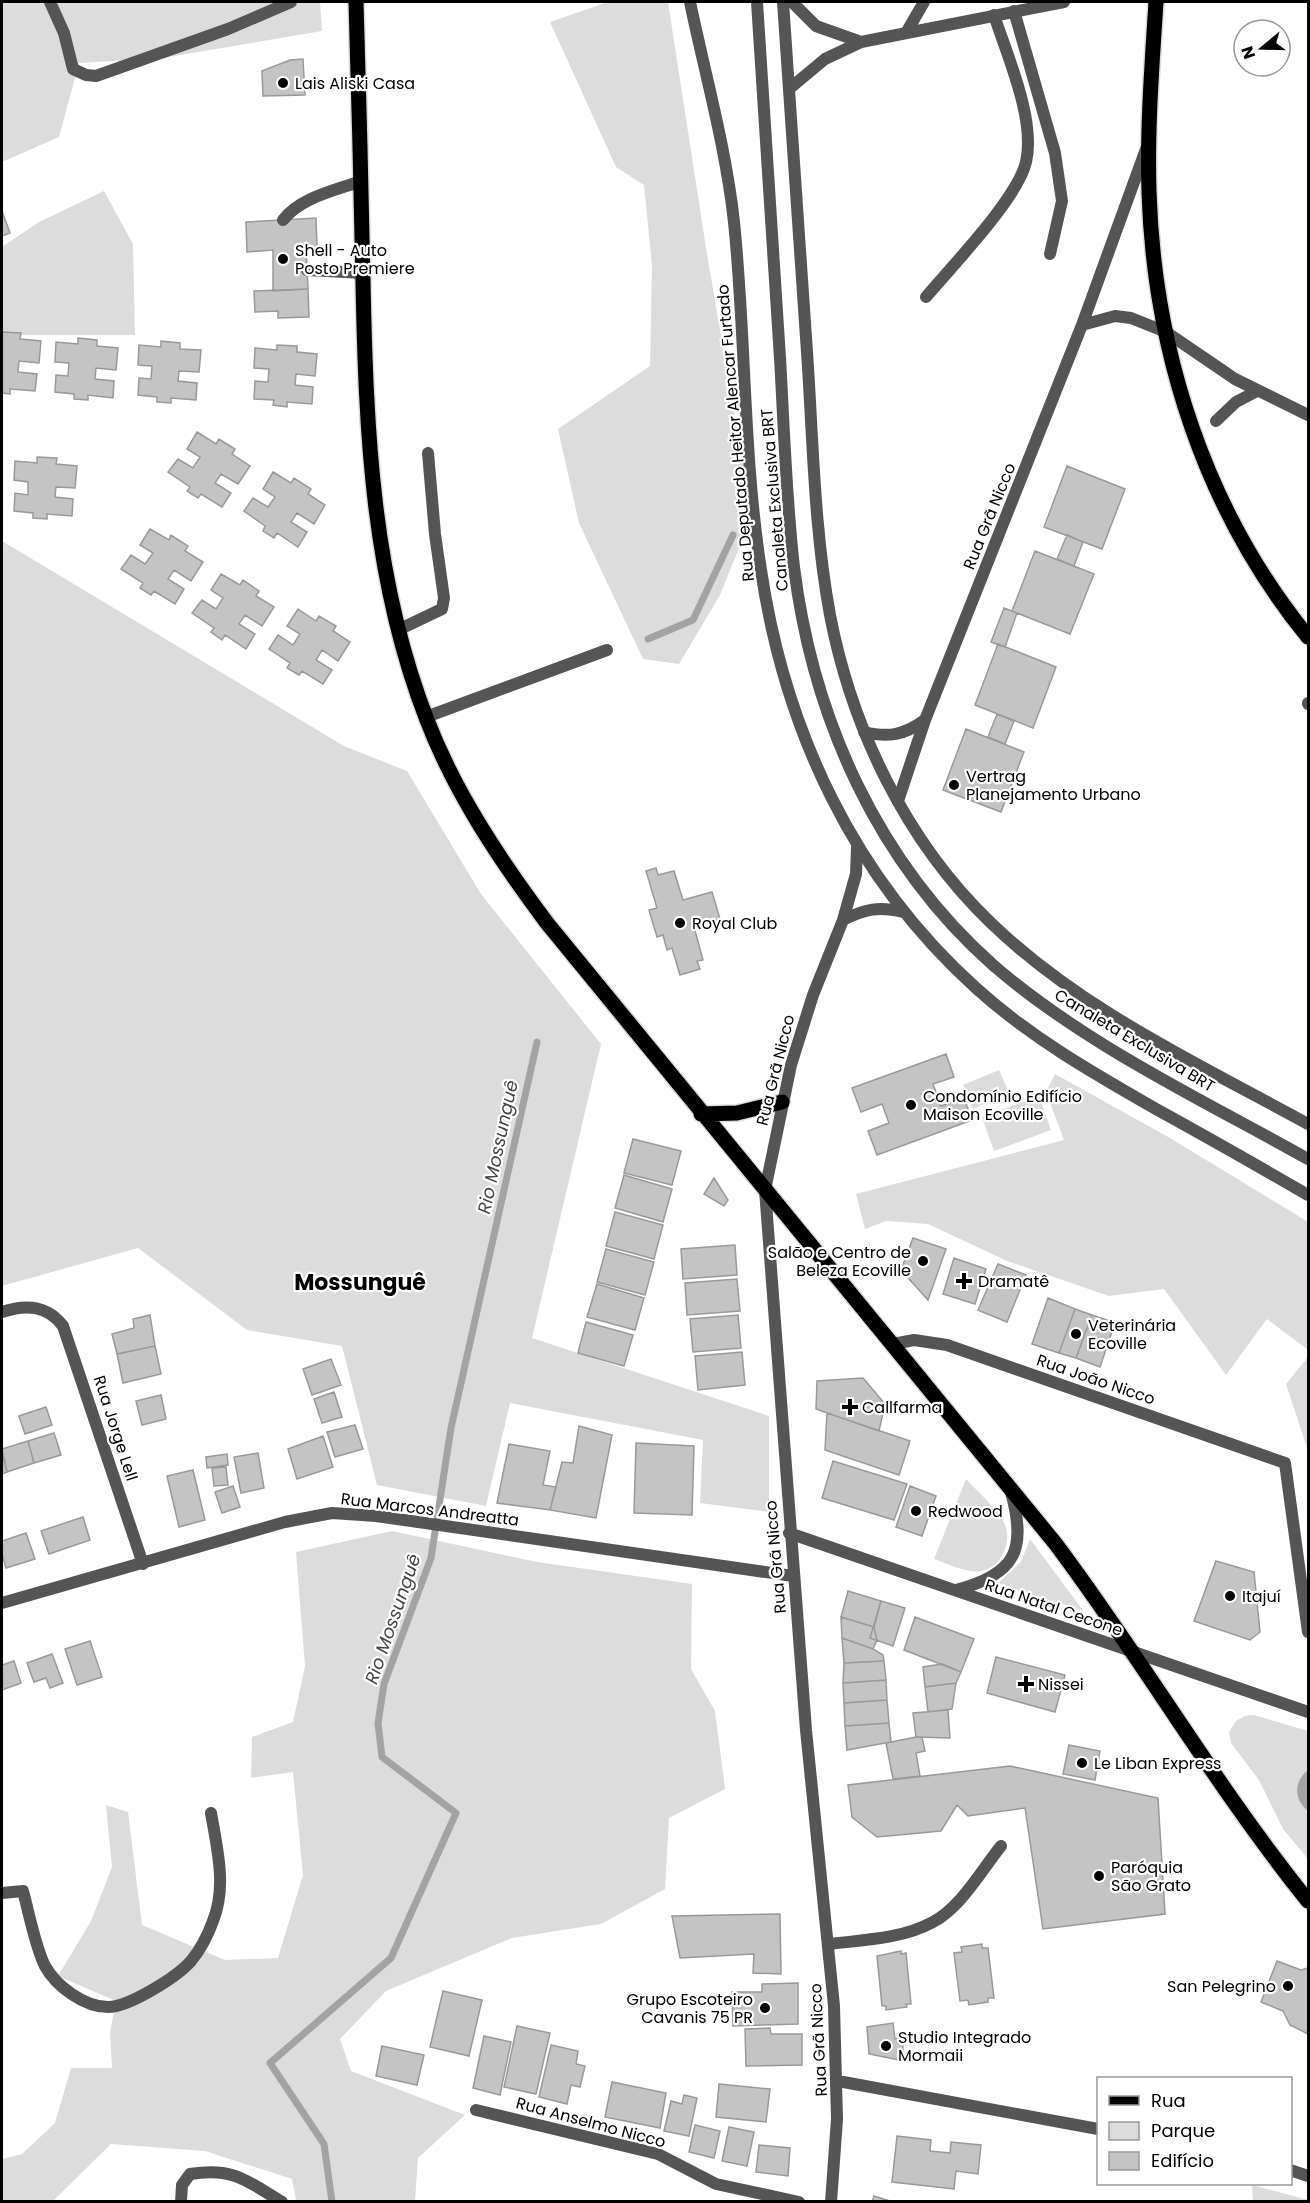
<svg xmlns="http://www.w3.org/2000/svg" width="1310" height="2203" viewBox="0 0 1310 2203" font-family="Poppins,sans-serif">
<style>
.green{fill:#dcdcdc}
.water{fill:#a3a3a3}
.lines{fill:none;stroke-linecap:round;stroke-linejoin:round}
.stream{stroke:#a3a3a3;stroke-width:7}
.building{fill:#c4c4c4;stroke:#999;stroke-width:1.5}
.primary-casing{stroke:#dbdbdb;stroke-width:18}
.service{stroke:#555;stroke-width:12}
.minor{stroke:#555;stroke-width:12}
.tertiary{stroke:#555;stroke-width:12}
.primary{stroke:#000;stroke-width:15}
.poi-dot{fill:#000;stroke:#fff;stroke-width:2}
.labels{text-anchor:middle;stroke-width:4.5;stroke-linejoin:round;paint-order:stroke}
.poi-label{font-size:16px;fill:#000;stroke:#fff;text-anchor:start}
.street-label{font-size:16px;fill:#000;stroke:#fff}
.water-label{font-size:18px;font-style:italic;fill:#444;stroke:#fff}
.district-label{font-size:22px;font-weight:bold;fill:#000;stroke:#fff}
</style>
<rect width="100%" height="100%" fill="#fff"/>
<path class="green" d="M2 2H320L322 31 163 58 79 63 59 137 2 162Z
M608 2H668L706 248 752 516 720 595 679 664 643 659 579 523 558 429 650 366 652 265 644 185 616 167 550 22Z
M104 191 133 244 135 335H2V247L39 222Z
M2 541 344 746 407 771 481 894 601 1044 532 1338 769 1416V1512L700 1503 703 1440 510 1403 486 1506 377 1485 342 1346 247 1330 138 1248 2 1286Z
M999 1070 1009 1093 973 1109 963 1085Z
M1055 1074 1170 1138 1308 1222V1350L1267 1319 1226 1375 1164 1289 1109 1296 1007 1261 928 1224 886 1221 865 1229 856 1194 1064 1140 1046 1092Z
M1039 1096 1051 1130 994 1151 982 1117Z
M1308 1357V1448H1307L1286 1384Z
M966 1479C977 1491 991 1503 1001 1517 1017 1540 1000 1576 970 1571 958 1569 945 1563 934 1559Z
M392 1531 537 1562 692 1584 691 1669 715 1711 725 1789 669 1818 665 1889 601 1924 512 1938 386 1991 340 2039 351 2071 465 2115 418 2158 415 2201H296L292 2179 205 2151 111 2144 53 2201H2V2159L22 2154 55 2123 71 2068H112L110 2032 116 2001 58 1976 91 1921 112 1867 106 1805 128 1812 142 1925 225 1960 278 1958 303 1875 293 1772 251 1778 252 1737 293 1722 305 1666 296 1552Z
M1030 1539 1082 1609V1610L997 1584 1021 1562Z
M1254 1715 1308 1731V1859L1283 1829 1259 1780 1231 1743 1229 1732 1236 1721 1245 1716Z
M1252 2185 1308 2200V2201H1253Z"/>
<path class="water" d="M1308 1770V1811C1294 1800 1293 1782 1308 1770Z"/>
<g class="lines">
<path class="stream" d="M648 639 693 620 733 535
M332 2202 324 2144 270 2063 391 1958 456 1813 382 1757 378 1723 384 1684 431 1558 451 1428 537 1042"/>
</g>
<path class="building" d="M303 59 305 95 263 96 262 71 290 60Z
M2 211 10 233 2 236Z
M316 218 317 247H306L308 289 273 291V250L247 252 246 222Z
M308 289 309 317 278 318V311L255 312 254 291Z
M2 332 21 333 20 339 41 341 39 363 19 361 18 372 37 374 35 391 10 389V394L2 393Z
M78 338 97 340V346L118 348 116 370 96 368 95 379 114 381 113 398 88 395V400L74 399V394L55 392 56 375 68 376 69 363 55 362 56 342 78 344Z
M161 341 180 343V349L201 350 199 372 179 371 178 381 197 383 196 400 171 398V403L157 402V397L138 395 139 378 151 379 152 366 138 365 139 345 161 347Z
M277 345 297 346V352L317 354 315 376 296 374 295 385 313 387 312 404 287 402V407L273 405 274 400 254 399 255 381 268 382 269 369 254 368 255 348 277 350Z
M197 432 216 444 219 439 235 449 232 454 250 466 238 484 221 474 215 483 231 493 222 507 201 494 198 498 187 491 190 487 168 472 178 459 193 468 200 457 187 449Z
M37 457 57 458 56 464 77 466 75 488 56 487 55 497 73 499 72 516 47 514V519L33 518V513L14 511 15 493 28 495V482L14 480 15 461 37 463Z
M1067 466 1125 489 1102 549 1044 527Z
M273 472 291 483 294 478 311 489 308 494 325 505 314 524 297 513 291 522 307 532 298 547 277 533 274 538 263 531 265 526 244 511 253 498 268 507 275 497 263 489Z
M150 529 169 540 171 535 188 546 185 551 203 562 191 581 174 570 168 579 184 589 175 604 154 591 151 595 140 588 143 583 121 569 131 555 145 564 153 553 140 545Z
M1067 535 1083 542 1074 566 1057 559Z
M1035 551 1094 574 1070 634 1012 611Z
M221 574 240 585 243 580 259 591 256 596 274 607 262 626 245 615 239 624 255 634 246 649 225 635 222 640 211 632 214 628 192 613 202 600 216 609 223 598 211 590Z
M1004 608 1017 613 1005 647 991 642Z
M298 609 316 621 319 616 336 626 333 631 350 642 338 661 322 650 316 660 332 670 323 684 302 671 299 675 287 668 290 663 269 649 278 635 293 645 300 634 287 626Z
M998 644 1056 667 1033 728 975 705Z
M997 714 1014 721 1005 744 988 737Z
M966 729 1024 752 1001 812 943 790Z
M656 868 658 875 674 871 683 900 712 892 720 919 694 927 703 960 697 961 700 969 680 975 672 948 667 950 663 935 657 937 649 910 657 908 646 871Z
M946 1054 954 1077 933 1084 941 1106 964 1098 972 1120 877 1155 868 1131 889 1123 882 1104 861 1112 852 1088Z
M633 1139 681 1151 672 1185 624 1173Z
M624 1175 672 1189 663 1222 615 1208Z
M714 1178 728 1200 724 1206 704 1194Z
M615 1212 663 1225 654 1259 606 1246Z
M913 1238 946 1249 928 1300 901 1270Z
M735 1245 737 1275 683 1279 681 1249Z
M606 1249 654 1262 645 1295 597 1282Z
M954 1258 986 1269 975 1304 943 1294Z
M998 1264 1026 1275 1007 1322 978 1310Z
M737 1279 740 1311 687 1315 685 1283Z
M597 1284 644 1298 635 1330 587 1317Z
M1048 1298 1075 1309 1059 1353 1032 1344Z
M1075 1309 1092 1315 1076 1358 1059 1353Z
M150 1315 155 1346 117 1354 112 1334 134 1328 133 1319Z
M738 1315 741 1348 693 1352 690 1319Z
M1092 1315 1115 1323 1100 1367 1076 1358Z
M586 1322 633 1335 624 1366 578 1353Z
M155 1346 161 1374 123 1383 117 1354Z
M742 1352 745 1385 698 1390 695 1356Z
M331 1359 341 1385 312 1395 303 1369Z
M863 1378 885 1404 879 1431 816 1409 817 1381Z
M334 1392 342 1417 322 1423 314 1399Z
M161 1395 166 1419 142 1425 136 1401Z
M46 1407 52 1425 25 1434 19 1416Z
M827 1413 910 1441 899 1475 825 1450Z
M355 1425 363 1449 335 1457 327 1432Z
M579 1426 612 1435 596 1518 550 1510 562 1462 573 1463Z
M54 1433 61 1455 34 1463 28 1441Z
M323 1436 333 1467 297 1479 288 1449Z
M28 1441 34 1463 7 1472 2 1449Z
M636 1443 694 1446 692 1515 634 1513Z
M509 1444 550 1451 543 1485 556 1487 550 1510 497 1503Z
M2 1453 7 1472 2 1474Z
M258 1453 264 1488 241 1493 234 1457Z
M227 1454 228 1465 207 1468 206 1457Z
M833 1461 907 1484 894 1520 822 1498Z
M226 1467 228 1485 214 1486 212 1468Z
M193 1470 205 1520 179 1527 167 1476Z
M233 1486 240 1507 222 1513 215 1492Z
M910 1486 936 1496 922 1536 896 1527Z
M83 1517 90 1540 49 1554 41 1531Z
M26 1533 35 1559 6 1568 2 1554V1541Z
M1216 1561 1254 1572 1260 1632 1250 1640 1194 1621Z
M848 1591 881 1601 874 1627 841 1617Z
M881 1601 905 1608 893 1646 870 1638Z
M841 1617 874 1627 877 1640 873 1649 842 1638Z
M915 1617 974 1639 961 1672 904 1650Z
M842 1638 873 1649 883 1655 884 1661 844 1663Z
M90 1641 102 1677 77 1685 65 1649Z
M52 1654 63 1683 50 1688 46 1678 34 1682 27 1663Z
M996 1657 1065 1675 1055 1712 987 1693Z
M14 1661 21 1683 2 1690V1665Z
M884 1661 886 1680 843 1683 844 1663Z
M942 1664 961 1672 956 1683 925 1687 923 1667Z
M886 1680 887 1700 844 1703 843 1683Z
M956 1683 952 1709 928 1712 925 1687Z
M887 1700 889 1723 845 1726 844 1703Z
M948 1710 950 1738 916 1737 913 1713Z
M889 1723 891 1742 847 1750 845 1726Z
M916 1737H922L925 1751 916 1753 920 1776 893 1779 886 1743Z
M1069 1745 1100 1751 1095 1780 1063 1774Z
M1010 1766 1158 1798 1165 1914 1043 1929 1025 1808 968 1816 957 1805 941 1831 877 1837 852 1817 848 1785Z
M780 1914 781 1974 753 1973 754 1954 680 1958 672 1916Z
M982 1944V1948H988L994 1998H988V2002L969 2005 968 2000 960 2001 954 1953 962 1952 961 1947Z
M901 1951V1954L906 1953 911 2004H906L907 2007 886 2010V2006H882L877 1956Z
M1277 1961 1301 1970 1308 1968V2034L1290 2025 1283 2011 1261 2002Z
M798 1983V2024L733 2026 732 1992H762V1984Z
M443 1991 482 2000 469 2056 430 2047Z
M893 2023 895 2039 902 2038 904 2061 869 2054 867 2027Z
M517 2026 550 2033 536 2094 504 2087Z
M770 2028 771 2034H802V2065L746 2066 745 2029Z
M484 2036 511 2042 500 2095 473 2088Z
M551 2045 578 2051 576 2064 585 2066 580 2087 571 2085 567 2104 539 2097Z
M382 2046 424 2055 417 2085 376 2076Z
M612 2082 666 2093 660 2128 605 2117Z
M719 2084 770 2089 766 2122 716 2117Z
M684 2095 697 2098 689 2136 664 2131 671 2101 682 2104Z
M695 2125 720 2131 714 2158 689 2152Z
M729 2127 754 2132 747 2166 722 2161Z
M897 2136 931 2140 930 2151 950 2153 951 2142 981 2145 978 2174 956 2171 954 2189 892 2182Z
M759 2145 790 2148 788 2176 756 2172Z
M874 2196 893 2202H872Z"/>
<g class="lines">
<g class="primary-casing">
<path id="primary" d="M356 2C359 95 361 189 363 282 366 431 372 579 427 720 455 793 500 860 547 923L1055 1543C1143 1660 1216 1787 1308 1901
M1156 2C1152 65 1147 128 1149 192 1154 353 1206 512 1308 637
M701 1114 737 1113 782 1102"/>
</g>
<path class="service" d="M757 2C765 120 772 239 780 358 784 427 786 498 794 567 813 719 878 863 993 965 1084 1044 1203 1100 1308 1159
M1014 11 1055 153 1062 201 1050 254
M283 220C301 197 334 191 361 181
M307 270 363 273
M926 297C952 266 1018 198 1026 162 1036 120 1007 55 994 15
M398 630 442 609 444 598 435 534 428 453
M426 717 607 650
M2 1893 23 1891C29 1913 35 1946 45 1966 56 1986 84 2007 108 2007 129 2007 177 1977 191 1961 200 1950 208 1935 213 1921 227 1887 217 1848 211 1813
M829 1944C863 1940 902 1939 933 1922 961 1907 981 1871 1001 1846
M181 2202 182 2185 190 2174C234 2167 247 2181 282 2202"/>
<path class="minor" d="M50 2 64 33 73 69 86 75 96 76 228 29 291 2
M792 2 816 26 861 42
M906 33 924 2
M789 89 825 59 861 42 1064 2
M1082 325 1115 316 1131 318 1166 332 1235 379 1308 415
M1216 421 1236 402 1257 391
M1308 703V704
M864 732C889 738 904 735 925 720
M898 801 925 720 1082 325 1146 149
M843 920C865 909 879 906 903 912
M2 1312C26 1304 47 1305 63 1326L143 1564
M893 1344 914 1340 947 1345 1285 1463 1308 1632
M789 1533 1308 1712
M956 1590C1016 1574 1027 1550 1011 1492
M2 1603 285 1522 332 1513 376 1516 793 1576
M838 2081 1098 2129
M476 2110 658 2154 716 2184 799 2202
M1290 2170 1308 2176
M831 2202 837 2119 834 2006 806 1730 765 1190 791 1065 813 995 843 920 856 874 857 848"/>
<path class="tertiary" d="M690 2C705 74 726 148 734 222 746 338 743 455 761 570 785 731 854 878 976 988 1030 1037 1093 1073 1156 1109 1207 1137 1258 1166 1308 1195
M783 2C791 118 799 235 807 352 813 439 814 529 830 615 852 729 906 841 990 922 1081 1010 1199 1064 1308 1124"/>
<use href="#primary" class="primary"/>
</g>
<g class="poi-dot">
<circle cx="283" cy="83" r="6"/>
<circle cx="283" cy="259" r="6"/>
<circle cx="954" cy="785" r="6"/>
<circle cx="680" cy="923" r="6"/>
<circle cx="911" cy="1105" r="6"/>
<circle cx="923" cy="1261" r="6"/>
<path d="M961 1272h6v6h6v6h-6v6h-6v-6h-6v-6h6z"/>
<circle cx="1076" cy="1334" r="6"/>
<path d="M847 1398h6v6h6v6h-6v6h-6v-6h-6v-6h6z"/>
<circle cx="916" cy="1511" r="6"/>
<circle cx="1230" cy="1596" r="6"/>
<path d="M1023 1675h6v6h6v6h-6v6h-6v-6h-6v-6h6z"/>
<circle cx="1082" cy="1763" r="6"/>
<circle cx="1099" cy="1876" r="6"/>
<circle cx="1288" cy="1986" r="6"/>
<circle cx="765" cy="2008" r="6"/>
<circle cx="886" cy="2046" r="6"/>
</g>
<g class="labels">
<g class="poi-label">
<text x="295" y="89">Lais Aliski Casa</text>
<text x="295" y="256">Shell - Auto<tspan x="295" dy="18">Posto Premiere</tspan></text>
<text x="966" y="782">Vertrag<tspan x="966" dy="18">Planejamento Urbano</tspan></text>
<text x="692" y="929">Royal Club</text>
<text x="923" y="1102">Condomínio Edifício<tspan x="923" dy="18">Maison Ecoville</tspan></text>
<text x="911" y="1258" text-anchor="end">Salão e Centro de<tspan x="911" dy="18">Beleza Ecoville</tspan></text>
<text x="978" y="1287">Dramatê</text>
<text x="1088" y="1331">Veterinária<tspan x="1088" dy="18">Ecoville</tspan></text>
<text x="862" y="1413">Callfarma</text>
<text x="928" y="1517">Redwood</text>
<text x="1242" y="1602">Itajuí</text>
<text x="1038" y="1690">Nissei</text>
<text x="1094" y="1769">Le Liban Express</text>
<text x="1111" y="1873">Paróquia<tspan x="1111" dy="18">São Grato</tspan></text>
<text x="1276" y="1992" text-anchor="end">San Pelegrino</text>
<text x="753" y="2005" text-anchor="end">Grupo Escoteiro<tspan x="753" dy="18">Cavanis 75 PR</tspan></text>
<text x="898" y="2043">Studio Integrado<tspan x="898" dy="18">Mormaii</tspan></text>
</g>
<g class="street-label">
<text transform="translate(735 433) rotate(-95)" y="6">Rua Deputado Heitor Alencar Furtado</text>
<text transform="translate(774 500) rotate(-95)" y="6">Canaleta Exclusiva BRT</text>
<text transform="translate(989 516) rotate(-68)" y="6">Rua Grã Nicco</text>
<text transform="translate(1135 1040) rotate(31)" y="6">Canaleta Exclusiva BRT</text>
<text transform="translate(775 1070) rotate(-76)" y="6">Rua Grã Nicco</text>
<text transform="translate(1096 1379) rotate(19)" y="6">Rua João Nicco</text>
<text transform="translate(116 1428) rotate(72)" y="6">Rua Jorge Lell</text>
<text transform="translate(430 1509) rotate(7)" y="6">Rua Marcos Andreatta</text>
<text transform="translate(775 1557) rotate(-95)" y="6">Rua Grã Nicco</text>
<text transform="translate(1054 1607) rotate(19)" y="6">Rua Natal Cecone</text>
<text transform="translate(818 2040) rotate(-93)" y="6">Rua Grã Nicco</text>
<text transform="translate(591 2122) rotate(15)" y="6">Rua Anselmo Nicco</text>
</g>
<g class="water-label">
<text transform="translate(498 1147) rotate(-78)" y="6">Rio Mossunguê</text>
<text transform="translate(393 1619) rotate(-71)" y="6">Rio Mossunguê</text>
</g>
<g class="district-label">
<text x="360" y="1290">Mossunguê</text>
</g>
</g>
<rect width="1310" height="2203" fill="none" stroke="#000000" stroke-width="6"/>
<rect x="1097" y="2077" width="195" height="108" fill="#ffffff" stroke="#999999" stroke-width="1.5"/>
<rect x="1109" y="2096" width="30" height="9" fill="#000000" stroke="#999999" stroke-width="1.5"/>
<text x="1151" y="2107" font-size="18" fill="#000000">Rua</text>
<rect x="1109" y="2122" width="30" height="18" fill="#dcdcdc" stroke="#999999" stroke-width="1.5"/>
<text x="1151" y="2137" font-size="18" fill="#000000">Parque</text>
<rect x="1109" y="2152" width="30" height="18" fill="#c4c4c4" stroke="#999999" stroke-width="1.5"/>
<text x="1151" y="2167" font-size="18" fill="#000000">Edifício</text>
<g transform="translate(1262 48) rotate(251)"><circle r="28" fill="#ffffff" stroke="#999999" stroke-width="1.5"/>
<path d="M0-4.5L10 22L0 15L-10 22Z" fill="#000000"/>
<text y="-9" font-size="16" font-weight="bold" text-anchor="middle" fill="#000000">N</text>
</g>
</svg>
